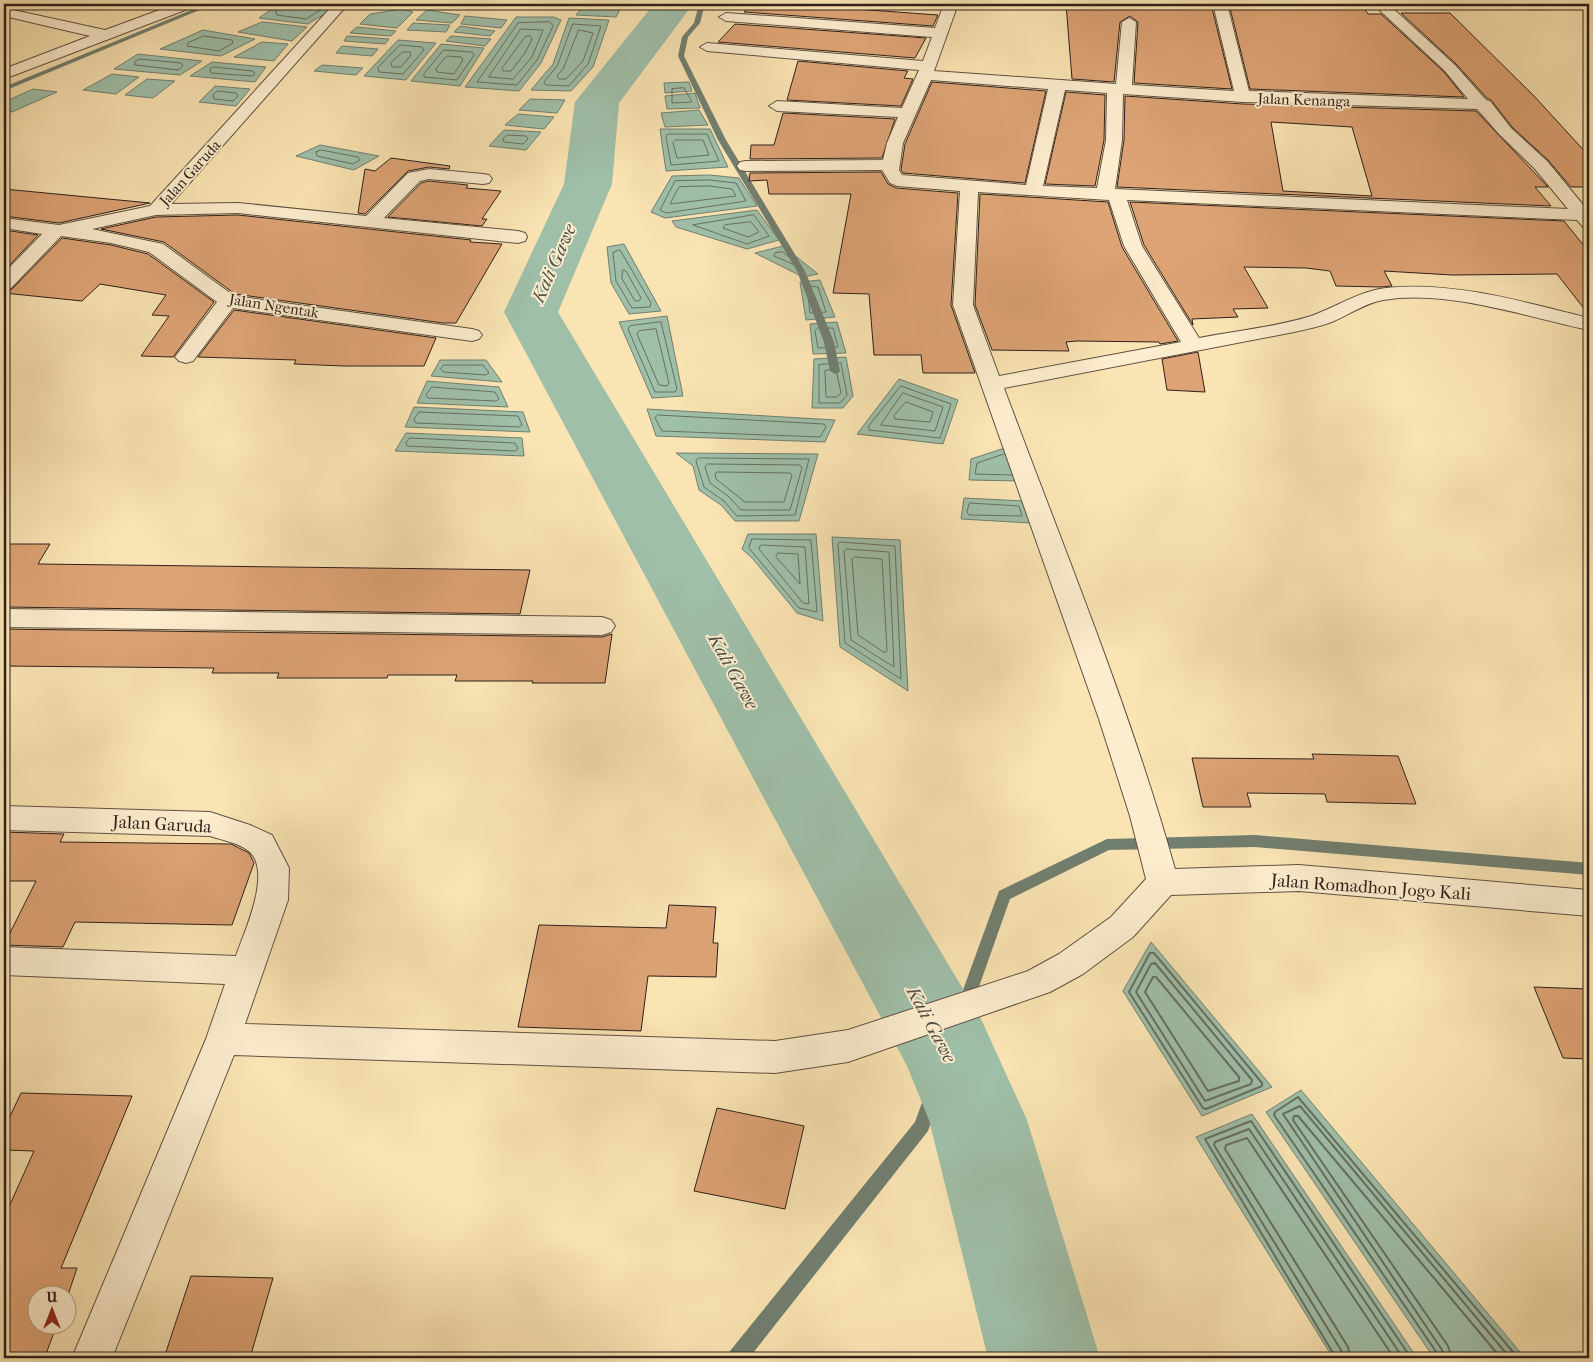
<svg xmlns="http://www.w3.org/2000/svg" width="1593" height="1362" viewBox="0 0 1593 1362" font-family="'IM FELL French Canon',serif">
<style>
.water{fill:#9fbfa9;stroke:#717f70}
.lines{fill:none;stroke-linecap:round;stroke-linejoin:round}
.shore-far1{stroke:#667062;stroke-width:1}
.shore{stroke:#667062;stroke-width:2}
.stream{fill:#717f70;fill-rule:evenodd}
.river{fill:#9fbfa9;fill-rule:evenodd}
.building{fill:#dda375;stroke:#2d201b;fill-rule:evenodd}
.minor-casing{stroke:#605141;stroke-width:2}
.minor{fill:#fcedce;fill-rule:evenodd}
.labels{text-anchor:middle;stroke-width:4;stroke-linejoin:round;paint-order:stroke}
.far-street-label{font-size:15px;fill:#2d201b;stroke:#fcedce}
.street-label{font-size:18px;fill:#2d201b;stroke:#fcedce}
.water-label{font-size:19px;font-style:italic;fill:#4f5046;stroke:#fcedce}
</style>
<rect width="100%" height="100%" fill="#fae4b3"/>
<filter id="stains"><feTurbulence type="fractalNoise" baseFrequency=".004" numOctaves="4"/><feColorMatrix values="0 0 0 0 .2 0 0 0 0 .09 0 0 0 0 .02 0 0 0 .5 -.17"/></filter>
<radialGradient id="worn" r=".72"><stop offset=".6" stop-color="#630" stop-opacity="0"/><stop offset="1" stop-color="#630" stop-opacity=".3"/></radialGradient>
<path class="water" d="M279 4H336L331 10 308 24 259 18Z
M585 4H623L616 17 576 15Z
M402 9 413 12 397 28 360 24 370 14Z
M427 10 460 15 452 23 416 20Z
M465 16 507 20 501 28 461 24Z
M516 17H554L561 20 541 63 519 91 465 87Z
M569 18 609 20 593 67 571 91 531 90 553 64Z
M262 22H263L307 27 292 41 238 32Z
M413 23 450 25 446 32 407 30Z
M460 26 495 31 490 36 454 32Z
M357 27 396 31 391 36 350 33Z
M203 30 255 39 221 56 160 49Z
M347 36 389 39 385 44 344 41Z
M451 36 491 39 485 46 446 41Z
M398 40 436 43 406 80 364 76Z
M262 42 288 44 274 61 234 57Z
M441 44 484 48 460 86 411 81Z
M342 46 378 49 372 56 336 53Z
M138 54 202 61 180 75 114 69Z
M212 62 266 67 255 82 190 76Z
M322 65 363 68 356 75 314 71Z
M112 74 139 77 116 94 83 90Z
M147 79 175 81 153 98 125 95Z
M689 82 692 91 665 93 664 83Z
M215 86 250 89 236 106 199 102Z
M33 89 57 92 12 112 4 110V102Z
M695 93 700 108 667 109 665 96Z
M530 99 565 100 557 113 519 110Z
M699 110 708 125 665 127 661 113Z
M518 114 554 117 544 129 505 125Z
M660 129H710L728 167 666 171Z
M504 130 541 132 526 150 489 146Z
M320 145 379 156 354 170 296 156Z
M710 175 739 178 757 206 665 218 651 212 672 176Z
M757 210 779 240 747 249 676 227 672 221Z
M624 244 661 311 629 314 611 283 607 247Z
M783 246 818 274 803 277 755 253Z
M820 280 835 317 806 320 800 282Z
M667 316 683 396 652 398 619 322Z
M837 322 846 353 813 354 810 324Z
M846 357 853 396 843 408H812L814 359Z
M440 360H486L502 382 431 376Z
M899 379 958 400 943 444 857 434Z
M427 381 499 387 508 407 417 403Z
M414 407 523 412 530 432 405 427Z
M647 409 835 420 825 442 656 436Z
M406 433 522 438 524 456 395 451Z
M1011 446 1019 481 969 480 971 459Z
M676 453 818 454 799 521H735L721 505 699 490 693 466Z
M964 498 1024 501 1030 523 961 519Z
M748 534H816L823 621 797 613 753 559 742 549Z
M832 537 900 540 908 691 840 647Z
M1151 942 1272 1087 1202 1116 1123 991Z
M1301 1090 1525 1358H1434L1266 1112Z
M1252 1114 1417 1358H1333L1196 1137Z"/>
<g class="lines">
<path class="shore-far1" d="M280 4 276 12 277 15 306 19 330 4
M550 22 553 26 537 60 517 85 477 82 518 23Z
M573 24 601 26 588 64 569 86 546 85 544 82 557 66Z
M521 29 543 30 532 57 513 79 489 77Z
M579 30 593 33 583 61 566 79H559L557 76 563 69Z
M204 36 232 40 233 43 219 51 187 46 188 43Z
M530 36 532 39 525 53 511 71H503L502 68 525 37Z
M400 45 422 47 424 50 403 74 379 72 378 68Z
M444 50 472 52 474 55 457 80 424 77V74Z
M403 52H410L411 55 401 67H392L391 63Z
M447 56 461 57 463 60 454 74 437 72 436 69Z
M140 59 181 63 183 66 178 70 135 65V62Z
M214 67 253 71 255 74 252 76 211 73 210 69Z
M684 88 692 102 672 103V89Z
M218 91 236 93 238 96 233 101 214 99 213 95Z
M668 134H707L719 161 671 165 666 137Z
M507 135 526 136 528 139 523 144 504 142 503 139Z
M676 140H703L709 155 677 158 673 143Z
M321 150 358 157 360 160 353 164 317 156 316 152Z
M709 180 736 183 746 201 666 213 660 210 675 181Z
M709 186 732 189 736 196 670 204 679 187Z
M754 215 769 236 747 244 693 225Z
M751 222 759 232 748 237 723 228 725 225Z
M620 250 651 303 650 307 632 308 616 281 613 253Z
M783 252 795 262V265L774 256 775 253Z
M623 270 626 271 641 298 639 301H635L622 279Z
M809 286 818 287 826 312 810 313 807 289Z
M661 322 677 389 675 392H655L628 329 630 326Z
M818 328H833L838 347 818 348 815 331Z
M656 329 669 383 667 386 659 385 637 334 639 331Z
M841 363 847 395 840 403H819V365Z
M444 365H483L489 373 486 375 443 372 441 369Z
M836 369 841 393 837 397H826L825 371Z
M901 386 951 404 940 438 869 430V426Z
M432 387 495 392 499 399 496 401 428 398 426 395Z
M903 393 943 407 935 431 881 425Z
M906 402 933 412 930 422 895 419 894 416Z
M419 412 518 416 522 425 519 427 416 423 414 420Z
M658 415 824 424 826 427 820 437 662 431 655 418Z
M410 438 515 443 518 449 515 451 407 446 406 443Z
M1004 454 977 463 975 474 1012 475
M699 458 809 459 795 515 737 516 724 501 704 487 696 461Z
M708 464 800 465 802 468 790 510H741L728 496 710 483 705 467Z
M718 472 790 473 792 475 784 502H745L716 479 715 474Z
M970 503 1019 506 1022 516 969 515 967 512Z
M752 539 811 540 817 612 799 608 749 548Z
M840 542 895 546 901 679 845 643 838 545Z
M761 545 805 547 809 604 803 603 759 549Z
M847 549 889 552 894 667 851 640 844 551Z
M778 553 798 554 800 584 776 557Z
M855 557 882 559 887 650 885 653 858 635 852 559Z"/>
<path class="shore" d="M1150 953H1154L1262 1083V1086L1206 1109 1203 1108 1129 992Z
M1155 963 1252 1080 1251 1084 1205 1101 1136 992 1151 964Z
M1153 977H1156L1239 1077V1081L1208 1091 1145 992Z
M1336 1358 1205 1139 1251 1121 1411 1358
M1343 1358 1341 1350 1214 1145 1215 1142 1249 1129 1403 1358
M1350 1358 1348 1347 1225 1149 1226 1145 1247 1138 1394 1358
M1438 1358 1437 1353 1274 1115 1275 1112 1298 1097 1518 1358
M1444 1358 1442 1350 1283 1114 1300 1106 1510 1358
M1452 1358 1448 1346 1293 1120 1294 1116H1298L1501 1358"/>
<path class="stream" d="M206 4H214L4 91V87Z
M699 4H705L700 23 688 37 684 56 726 140 805 271 834 342 840 371 838 373 835 374 830 371 824 342 797 271 718 140 678 56 682 37 694 23Z
M1255 835 1589 863V875L1255 847 1109 850 1010 899 928 1131 749 1358H728L730 1351 915 1122 999 891 1107 839Z"/>
<path class="river" d="M654 4H693L619 103 612 184 558 312 981 1019 1027 1120 1100 1358H988L929 1120 907 1066 504 312 564 184 575 102Z"/>
</g>
<path class="building" d="M752 4H787L938 15 933 26 744 12Z
M1066 4H1211L1232 89 1134 83 1138 22 1130 16 1120 22 1114 82 1072 79Z
M1229 4H1361L1368 14H1381L1444 72 1464 97 1250 89Z
M1401 13H1450L1535 97 1589 156V187H1571L1548 160 1512 127 1491 100 1487 98 1456 64Z
M735 24 926 38 915 58 718 42Z
M798 61 908 71 904 78 913 79 901 106 787 100Z
M932 82 1046 91 1025 183 903 173 901 170 905 144Z
M1066 92 1105 95 1104 140 1095 186 1045 184Z
M1125 96 1243 104 1476 111 1548 187H1535L1551 206 1117 187 1124 140ZM1271 122 1352 127 1372 196 1283 191Z
M783 113 895 119 882 158 750 159 751 145H774Z
M391 158 450 166 449 169 429 167 408 171 365 214 358 213 365 169 375 171Z
M881 172 888 184 896 188 958 193 951 305 975 373H923L921 355H874L869 294 833 293 851 194H769L767 180 749 181 750 173Z
M429 181 468 185 466 188 501 191 482 219H487L482 226 388 217 421 183Z
M4 189 150 203 59 223 4 216Z
M980 194 1108 202 1122 247 1178 341 1160 344 1159 342 1077 341 1066 342 1069 351 992 350 975 305Z
M1130 202 1564 221 1589 252V315L1557 274 1452 275 1384 271 1392 286 1381 287 1336 286 1330 271 1306 268 1244 267 1268 308 1233 309 1238 317 1192 319 1193 325 1144 245Z
M238 215 471 240 470 242 502 244 456 323H443L235 294 164 242 101 229 156 217Z
M4 230 38 235 4 271Z
M62 238 111 245 148 254 214 302 173 357 141 356 169 316 152 315 166 295 100 284 82 301 4 293 12 289Z
M234 310 436 338 424 366H344L294 364 296 360 198 357Z
M1198 352 1205 392 1167 390 1162 359Z
M4 544H50L38 564 530 570 520 614 4 607Z
M4 629 602 637 612 634 605 683H532L533 681H455L457 675H388L387 678H277L279 673H212L214 668 4 666Z
M1312 754 1398 756 1416 804 1327 802 1325 794 1247 793 1251 807H1203L1192 758 1314 759Z
M4 832 64 834 60 842 231 844 249 853 254 863 232 925 75 922 63 947 4 945 36 881H4Z
M669 905 716 907 713 943H718L716 977 648 976 641 1031 518 1027 539 925 666 928Z
M1534 987 1589 989V1059L1563 1058Z
M21 1093 132 1096 61 1268H77L68 1295 38 1294V1324H57L46 1354H4V1218L34 1151 4 1150V1129Z
M717 1108 804 1126 785 1209 694 1191Z
M191 1276 273 1278 250 1358H164Z"/>
<g class="lines">
<g class="minor-casing">
<path id="minor" d="M176 4H195L193 7 4 79V69L90 36 4 16V8L105 30Z
M334 4H348L171 204 238 203 366 216 408 173 429 169 483 174 489 175 492 179 489 183 483 184 429 179 420 181 384 218 518 231 525 233 527 237 525 241 518 243 238 213 156 215 92 229 163 244 234 296 472 329 479 331 482 335 479 339 472 341 233 308 193 361 186 363 179 361 175 357 217 302 149 252 111 243 61 236 11 288 4 290V273L42 234 4 228V218L59 225 150 206Z
M944 4H958L934 71 1116 84 1122 22 1129 18 1136 22 1132 85 1234 91 1213 4H1227L1249 91 1468 99 1445 71 1373 4H1388L1455 65 1486 100 1490 101 1511 128 1547 161 1589 212V229L1583 227 1577 220 1127 200 1142 246 1199 338C1236 331 1276 327 1311 316 1337 307 1359 291 1386 288 1454 281 1524 302 1589 318V330C1527 317 1447 289 1383 300 1366 303 1350 314 1334 321 1322 326 1308 329 1294 332L1004 388C1063 547 1129 705 1175 869L1299 865 1589 890V916L1299 891 1171 895 1133 937 1083 974 1050 992 848 1062 775 1073 234 1055 112 1358H72L206 1039 225 984 4 975V947L236 956C244 932 272 874 250 852 240 843 222 840 210 836L4 830V806L210 812 250 825 272 835 289 868 288 900 245 1024 775 1041 848 1030 1028 971 1059 954 1111 917 1146 879 1130 816 1099 719 953 305 960 191 897 186 890 183 882 170 746 171 740 170 737 166 740 162 746 161 883 160 887 143 898 117 777 111 769 106 777 101 902 108 919 70 707 51 700 47 707 43 923 61 932 37 726 21 719 17 726 13 935 28ZM931 80 1048 89 1026 185 902 175 899 170 903 143ZM1065 90 1107 93 1106 140 1097 188 1043 186ZM1123 94 1243 102 1477 109 1499 134 1535 169 1568 209 1115 189 1122 140ZM978 192 1109 200 1124 246 1181 342 999 376 973 305Z
M1506 4H1566C1560 11 1512 11 1506 4Z
M4 609 602 617 611 620 615 626 611 632 602 635 4 627Z"/>
</g>
<use href="#minor" class="minor"/>
</g>
<g class="labels">
<g class="far-street-label">
<text transform="translate(1304 100) rotate(2)" y="5">Jalan Kenanga</text>
<text transform="translate(190 173) rotate(-48)" y="5">Jalan Garuda</text>
<text transform="translate(274 306) rotate(9)" y="5">Jalan Ngentak</text>
</g>
<g class="street-label">
<text transform="translate(162 824) rotate(3)" y="6">Jalan Garuda</text>
<text transform="translate(1371 887) rotate(4)" y="6">Jalan Romadhon Jogo Kali</text>
</g>
<g class="water-label">
<text transform="translate(553 263) rotate(-66)" y="7">Kali Gawe</text>
<text transform="translate(734 671) rotate(61)" y="7">Kali Gawe</text>
<text transform="translate(932 1024) rotate(62)" y="7">Kali Gawe</text>
</g>
</g>
<rect width="1593" height="1362" fill="none" stroke="#fae4b3" stroke-width="20"/>
<rect x="5" y="5" width="1583" height="1352" fill="none" stroke="#2d201b" stroke-width="2.5"/>
<rect x="10" y="10" width="1573" height="1342" fill="none" stroke="#2d201b"/>
<g transform="translate(52 1310)"><circle r="24" fill="#fcedce" stroke="#a99b86"/>
<path d="M0-4L9 19L0 12L-9 19Z" fill="#8f2418"/>
<text y="-8" font-size="14" font-weight="bold" text-anchor="middle" fill="#2d201b">U</text>
</g>
<rect width="100%" height="100%" filter="url(#stains)"/>
<rect width="100%" height="100%" fill="url(#worn)"/>
</svg>
